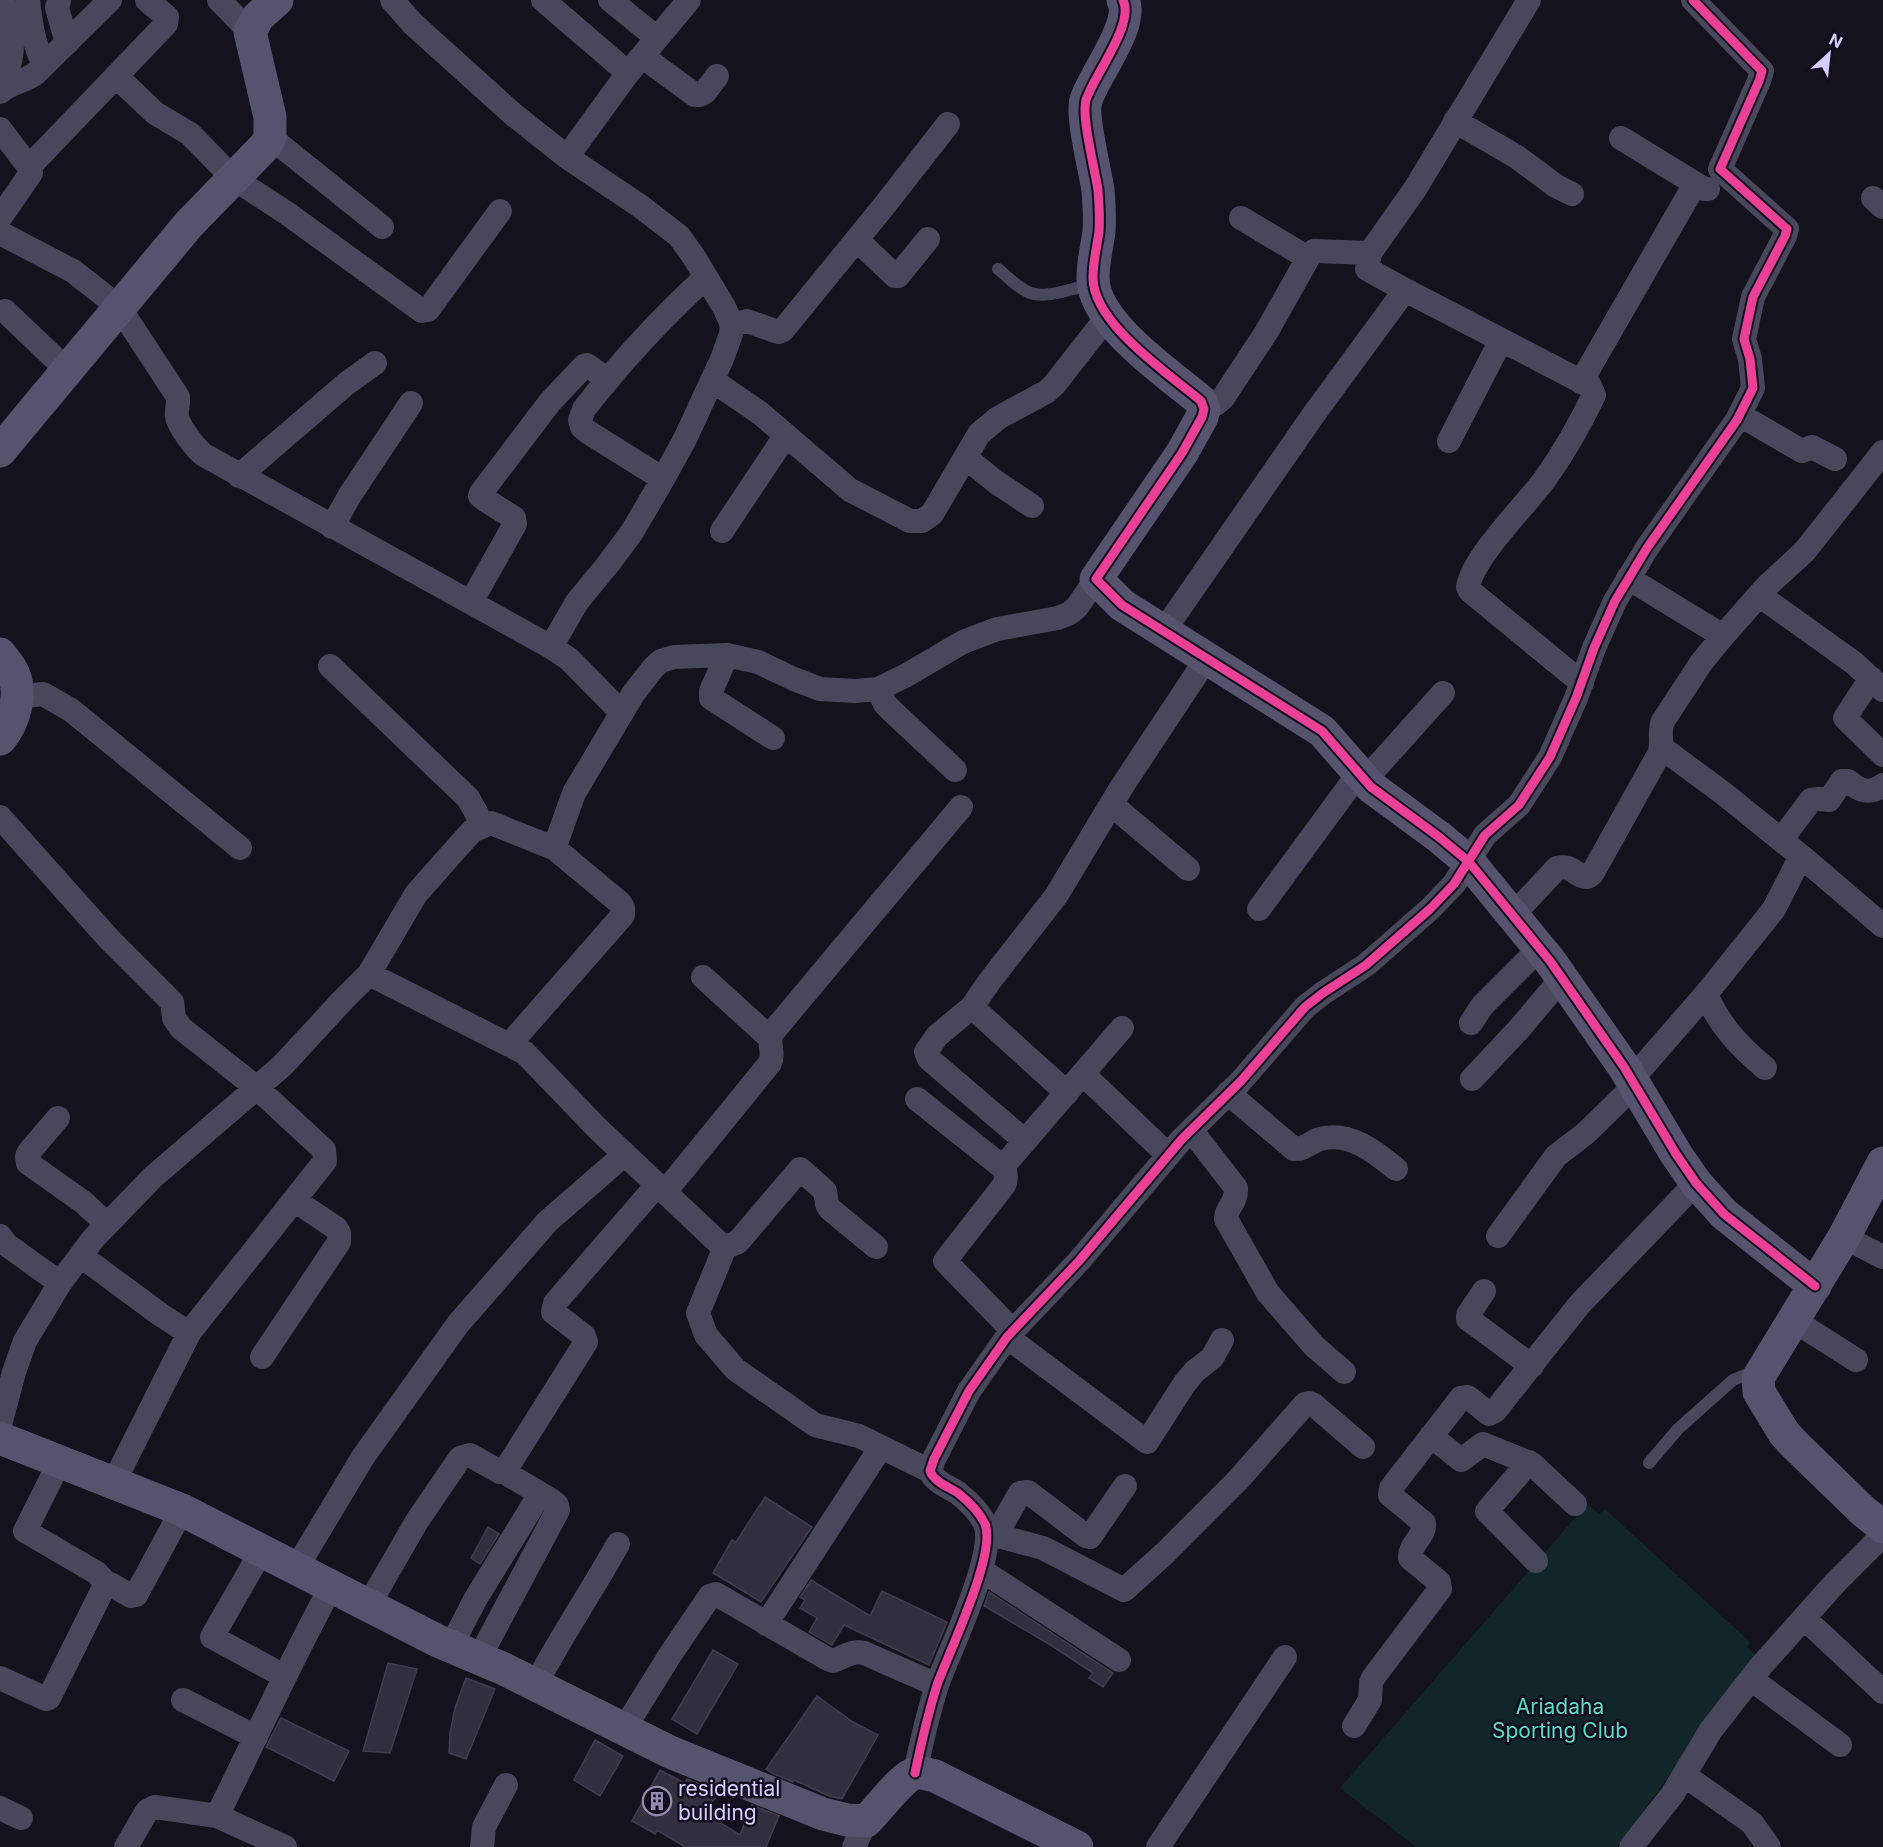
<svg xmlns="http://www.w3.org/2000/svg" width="1883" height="1847" viewBox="0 0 1883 1847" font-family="Inter,sans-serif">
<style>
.green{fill:#112628}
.building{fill:#32303e;stroke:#413c4f;stroke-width:1.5}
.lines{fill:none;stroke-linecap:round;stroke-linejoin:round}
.lane{stroke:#49475c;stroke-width:12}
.street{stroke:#49475c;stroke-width:24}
.secondary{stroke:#56536f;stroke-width:33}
.cycleway-casing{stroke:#120e20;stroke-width:13}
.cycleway{stroke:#ea4096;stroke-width:9}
.labels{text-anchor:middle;stroke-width:5;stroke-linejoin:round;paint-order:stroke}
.park-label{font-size:21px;fill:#5edac1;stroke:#120e20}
.poi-label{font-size:21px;fill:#d6cffd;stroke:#120e20;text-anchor:start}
</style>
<rect width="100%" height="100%" fill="#14121c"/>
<path class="green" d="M1587 1504 1599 1514 1605 1509 1750 1642 1747 1647 1757 1656 1617 1847H1416L1340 1788Z"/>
<path class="building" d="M765 1497 812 1527 761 1602 713 1573 732 1540 736 1542Z
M488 1527 499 1534 480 1564 471 1558Z
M811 1580 870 1616 882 1591 947 1622 929 1665 844 1625 832 1645 809 1632 817 1618 800 1608 805 1600 800 1597Z
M989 1592 1113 1673 1103 1687 1089 1678 1093 1673 1049 1644 984 1606Z
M713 1650 738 1664 697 1734 672 1719Z
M388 1663 417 1669 390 1753 363 1751Z
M466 1678 495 1689 466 1759 449 1753 450 1733 455 1708Z
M817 1696 853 1722 878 1735 842 1799 829 1796 794 1780 793 1782 774 1774 766 1769Z
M281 1718 349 1751 334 1781 266 1747Z
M595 1740 623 1756 600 1796 574 1780Z
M660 1770 685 1783 687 1779 718 1792 706 1814 740 1835 752 1805 779 1816 766 1847H685L657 1830 655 1834 632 1821Z"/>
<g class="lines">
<path class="lane" d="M998 269C1007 276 1017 287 1028 292 1046 300 1073 288 1092 284
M1649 1463 1678 1429 1733 1380 1745 1375 1756 1377"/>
<path class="street" d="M3 0C11 24 17 49 6 73
M28 0C31 25 33 42 44 65
M59 0 57 8 67 43
M219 0 250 32
M392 0 413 24 514 115 567 157 640 206 679 236 694 257 724 307 732 325 731 334 722 359 685 439 663 479 632 532 609 563 577 602 551 647
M543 0 628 73
M610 0 657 38
M642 56 695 95H700L705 92 717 76
M116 76 155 113 190 134 233 178 288 214 422 311 428 310 500 211
M0 92C11 82 25 82 36 73L110 0
M1455 121 1517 157 1556 186 1572 194
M0 129 29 167 31 173 0 218
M270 137 382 227
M1621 138 1704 189H1708
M567 157 628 73 689 0
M29 167 166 24 167 17 147 0
M1873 198 1883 207
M1241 218 1308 258
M0 233 73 271 119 307 178 397C179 404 176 409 177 416 178 426 196 449 204 455L551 647 569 659 622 713
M857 240 895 276H898L928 239
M1405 290 1590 386 1594 395C1580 424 1563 454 1545 479 1525 506 1473 557 1468 587L1470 591 1582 683
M5 311 67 370
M732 325 747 321 778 332 783 330 884 206 948 124
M712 380 760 413 850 490 910 521H922L932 514 979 434 998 418 1046 392 1054 385 1108 316
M1581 382 1695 184
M1204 409 1216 404 1223 398 1267 331 1308 258 1314 251 1370 253 1415 189 1529 0
M1740 415 1800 450 1802 451 1812 447 1835 459
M1449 441 1501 340
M966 458 996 482 1032 506
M239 476 346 384 375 363
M663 479 588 432 582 427 580 420 584 409C621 362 661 318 705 278
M332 527 350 495 411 403
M722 531 786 435
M1628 578 1723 636
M1759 595 1854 663 1883 690
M471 602 515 524 514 518 484 499 480 496 481 493 550 402 584 366 587 365 607 379
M1163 632 1314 414 1405 290 1367 269 1370 253
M727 655 711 691V698L773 738
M330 666 468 798 477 814 481 827
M1871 678 1845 718 1883 755
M878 689 885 704 893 712 955 770
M16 697 43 694 71 710 240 848
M1365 780 1443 693
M1111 804 1188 869
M0 817 109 939 172 1002 174 1018 181 1028 257 1088 324 1150 325 1161 189 1333 114 1482
M1781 840 1811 800 1819 799 1829 800 1842 781H1848C1860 791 1869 795 1883 785
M1801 856 1883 926
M1259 909 1359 773
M1513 915 1557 868C1574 864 1574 877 1588 877L1592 874 1659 754C1664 743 1658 732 1663 721L1701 663 1723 636 1768 585 1804 552 1883 452
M369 974 525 1053 597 1128 721 1245 723 1248V1252L698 1313 706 1335 735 1369 815 1425 859 1436 930 1471
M703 977 770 1038
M1706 994C1719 1025 1739 1046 1765 1068
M972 1007 1067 1093
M1471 1023 1482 1006 1540 948
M509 1045 623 915V908L620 903 553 847
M1083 1074 1168 1155
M1472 1079 1519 1029 1562 978
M1631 1080 1706 994 1774 909 1801 856 1723 793 1662 748
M1228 1093 1294 1149C1303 1150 1311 1142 1320 1139 1349 1131 1374 1151 1396 1169
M917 1099 1005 1169
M58 1118 29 1152 27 1156 28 1163 83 1202 107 1224
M1191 1130 1236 1188C1237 1204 1226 1206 1226 1219L1268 1293 1314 1346 1344 1372
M1025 1141 929 1059 926 1052 937 1036 972 1007 989 982 1056 896 1121 788 1207 658
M665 1192 770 1063C775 1052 767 1043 772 1033L961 807
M0 1236 7 1245 60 1283
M1498 1236 1556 1156 1586 1133 1635 1085
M1844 1237 1883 1257
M723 1248 738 1242 800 1169 825 1191 827 1204 830 1209 876 1247
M81 1256 161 1315 189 1333
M1484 1291 1468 1315V1319L1532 1366
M1793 1320 1856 1360
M1013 1331 945 1261 1004 1185C1009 1177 1002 1170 1007 1162L1122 1028
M1007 1337 1147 1442 1185 1383 1195 1371 1212 1358 1222 1340
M262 1357 339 1242V1233L336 1228 294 1200
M0 1425 14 1372 25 1341 60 1283 93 1239 153 1177 282 1066 342 1001 369 974 416 894 472 831 491 823 551 847 555 846 574 793 633 694 654 667 661 661 674 657 727 655 758 662 794 679 820 689 855 691 878 689 905 676 963 642 997 629 1058 618 1070 613 1077 607 1096 579
M1431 1436 1461 1460 1483 1444 1532 1464 1575 1504
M60 1461 25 1531 97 1573 107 1584
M1529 1462 1487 1511 1536 1561
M987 1533 1043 1548 1124 1590 1164 1554 1238 1480 1305 1404 1309 1403 1314 1405 1363 1447
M996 1535 1020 1493 1028 1492 1086 1536 1090 1537 1125 1486
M262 1550 212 1637 284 1676
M297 1567 363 1457 458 1324 547 1222 625 1154
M981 1570 1119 1660
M368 1606 417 1521 460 1458 470 1455 500 1472 506 1469 586 1342 584 1336 553 1312 555 1303 657 1185
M1804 1618 1883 1692
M766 1624 881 1447
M451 1646 476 1598 540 1494
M479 1658 558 1510 557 1505 551 1500 504 1472
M0 1678 46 1699 49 1698 105 1585 110 1584 131 1596 136 1595 182 1510
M1751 1679 1840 1745
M536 1684C561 1636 592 1591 618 1544
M183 1700 256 1737
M1354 1726 1370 1700 1371 1683 1373 1678 1440 1589 1439 1582 1410 1558C1409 1544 1426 1536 1424 1523L1390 1495 1391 1488 1461 1398 1468 1397 1489 1414 1495 1411 1579 1305 1696 1183
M624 1729 670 1655 710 1596 716 1594 826 1658 833 1661C844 1657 852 1650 864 1653L937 1685
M915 1773C921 1744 928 1714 937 1685 949 1652 997 1553 985 1524 980 1513 968 1501 958 1493 949 1487 934 1482 930 1471L934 1459 969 1391 1007 1337 1079 1261 1182 1139 1241 1081 1305 1007 1323 993 1366 965 1430 909 1454 884 1485 835 1519 805 1550 757 1576 698 1594 648 1615 601 1647 548 1737 420 1753 388 1750 359 1744 339 1753 297 1785 236 1787 229 1720 169 1759 81 1762 71 1693 0
M1684 1775 1752 1823 1769 1847
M0 1808 21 1818
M217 1816C255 1740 290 1662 331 1587
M126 1847 147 1811 155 1807 217 1816 285 1847
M482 1847 484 1827 506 1785
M854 1847 866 1821
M1158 1847 1285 1657
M1631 1847 1672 1795 1711 1730 1761 1666 1835 1583 1883 1535"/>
<path class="secondary" d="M1123 0C1135 24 1094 75 1086 100 1081 116 1095 170 1098 190 1099 203 1100 219 1099 232 1097 246 1093 262 1093 277 1092 323 1169 374 1201 401L1204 409 1202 417 1182 453 1096 579 1122 605 1322 731 1371 787 1439 837 1469 862 1550 961 1624 1067 1676 1154 1696 1183 1724 1214 1815 1286
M0 451 189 224 266 145 270 137V117L250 32 258 17 277 0
M0 654C5 661 11 667 14 675 22 695 14 723 0 739
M1883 1163 1844 1237 1758 1378 1759 1392 1784 1433 1793 1443 1862 1510 1883 1527
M0 1438 182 1510 438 1641 504 1669 670 1752 823 1814 847 1820 866 1821C878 1810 902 1776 916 1773 922 1772 930 1775 935 1776L1077 1847"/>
<g class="cycleway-casing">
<path id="cycleway" d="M1123 0C1135 24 1094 75 1086 100 1081 116 1095 170 1098 190 1099 203 1100 219 1099 232 1097 246 1093 262 1093 277 1092 323 1169 374 1201 401L1204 409 1202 417 1182 453 1096 579 1122 605 1322 731 1371 787 1439 837 1469 862 1550 961 1624 1067 1676 1154 1696 1183 1724 1214 1815 1286
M915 1773C921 1744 928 1714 937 1685 949 1652 997 1553 985 1524 980 1513 968 1501 958 1493 949 1487 934 1482 930 1471L934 1459 969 1391 1007 1337 1079 1261 1182 1139 1241 1081 1305 1007 1323 993 1366 965 1430 909 1454 884 1485 835 1519 805 1550 757 1576 698 1594 648 1615 601 1647 548 1737 420 1753 388 1750 359 1744 339 1753 297 1785 236 1787 229 1720 169 1759 81 1762 71 1693 0"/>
</g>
<use href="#cycleway" class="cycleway"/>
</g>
<defs>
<g id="building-ring" transform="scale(1.5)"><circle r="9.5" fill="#120e20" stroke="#928dae" stroke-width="1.5"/><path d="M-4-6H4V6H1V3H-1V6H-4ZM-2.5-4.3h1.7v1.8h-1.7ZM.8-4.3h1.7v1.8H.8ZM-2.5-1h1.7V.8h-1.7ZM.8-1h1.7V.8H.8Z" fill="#928dae"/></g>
</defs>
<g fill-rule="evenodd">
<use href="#building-ring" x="657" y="1801"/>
</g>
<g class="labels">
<g class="park-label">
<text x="1560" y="1714">Ariadaha<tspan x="1560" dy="24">Sporting Club</tspan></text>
</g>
<g class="poi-label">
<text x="678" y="1796">residential<tspan x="678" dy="24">building</tspan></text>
</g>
</g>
<g transform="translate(1829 54) rotate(27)" stroke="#120e20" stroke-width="4.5" paint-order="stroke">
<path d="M0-4.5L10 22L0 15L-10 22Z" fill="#d6cffd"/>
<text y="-9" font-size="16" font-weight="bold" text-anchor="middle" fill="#d6cffd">N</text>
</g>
</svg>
